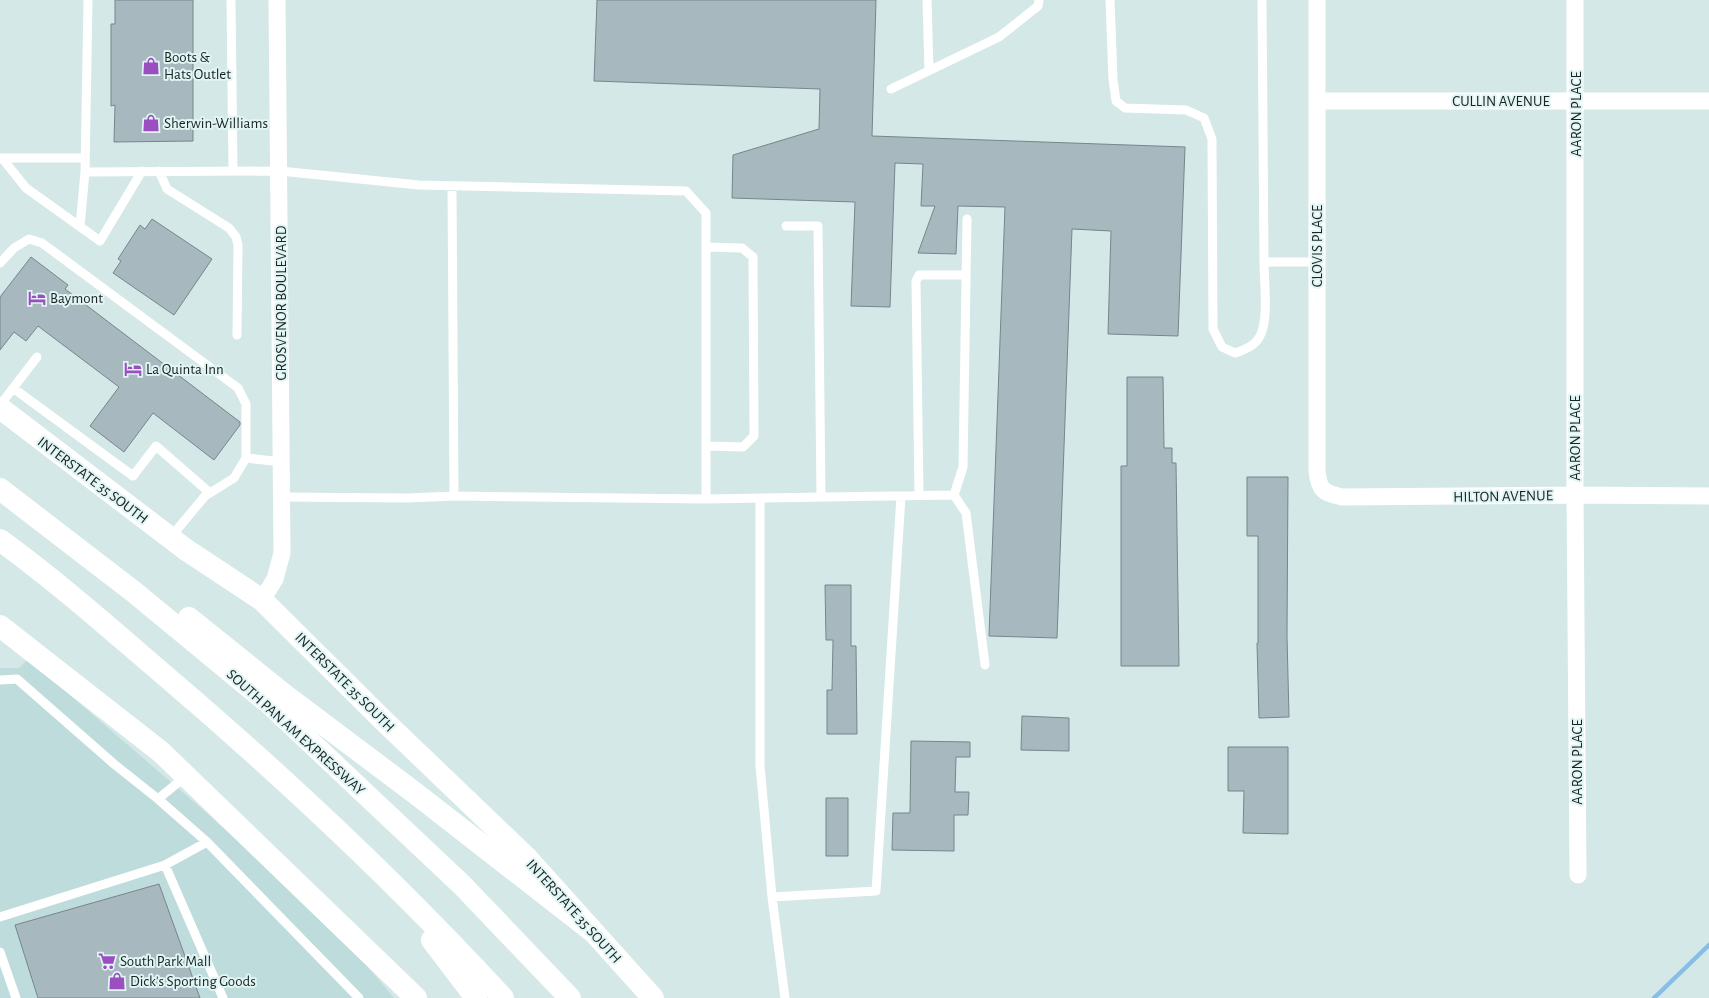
<svg xmlns="http://www.w3.org/2000/svg" width="1709" height="998" viewBox="0 0 1709 998" font-family="'Alegreya Sans',sans-serif">
<style>
.built{fill:#bedcdb}
.lines{fill:none;stroke-linecap:round;stroke-linejoin:round}
.stream{stroke:#87bee8;stroke-width:4.5}
.building{fill:#a7b9bf;stroke:#75868c}
.lane{stroke:#fff;stroke-width:9}
.street{stroke:#fff;stroke-width:17}
.secondary{stroke:#fff;stroke-width:22}
.highway{stroke:#fff;stroke-width:22}
.labels{text-anchor:middle;stroke-width:4;stroke-linejoin:round;paint-order:stroke}
.poi-label{font-size:15px;fill:#1a2222;stroke:#e0f5f4;text-anchor:start}
.street-label{font-size:15px;fill:#1a2222;stroke:#e0f5f4}
</style>
<rect width="100%" height="100%" fill="#d3e8e7"/>
<path class="built" d="M28 659 201 808 337 930 394 998H0V668H19Z"/>
<g class="lines">
<path class="stream" d="M1654 998 1709 945"/>
</g>
<path class="building" d="M115 0H193V141L114 142 115 105 111 106V24H115Z
M597 0H876L872 136 1185 147 1178 336 1108 334 1111 231 1072 229 1057 638 989 636 1005 207 958 206 956 254 918 253 935 206H921L923 164 895 163 890 307 851 306 855 202 732 198 733 155 819 129 820 89 594 81Z
M152 219 212 259 174 315 113 273 121 261 118 259 140 225 145 229Z
M31 257 68 285 65 289 240 422V425L214 460 153 413 124 452 90 426 119 387 38 326 26 341 14 332 0 350V297Z
M1127 377H1163L1164 448H1172V463H1176L1179 666H1121V466H1127Z
M1247 477H1288L1287 636 1289 717 1259 718 1257 643H1258V536H1247Z
M825 585H851V646H856L857 734H827V690H832L833 640H826Z
M1022 716 1069 718V751L1021 750Z
M911 741 970 742V757H956L955 792H969L968 815H954V851L892 850 893 813H910Z
M1228 747H1288V834L1243 833 1244 791H1228Z
M826 798H848V856H826Z
M159 884 200 998H38L15 925Z"/>
<g class="lines">
<path class="lane" d="M88 0 85 172 280 171 419 185 686 191 706 213V499
M231 0 233 171
M927 0 929 71
M1110 0 1113 79 1116 101 1125 108 1186 110 1204 118 1212 139 1213 329 1222 347 1235 353C1244 350 1255 346 1260 336 1269 319 1264 282 1264 262
M1262 0 1264 262H1317
M891 89 999 37 1038 6 1039 0
M0 158H85
M2 158 26 188 100 241 142 171
M159 171 167 189 229 228 236 237 238 245 237 335
M452 186 454 496
M80 226 85 172
M786 226H818L821 497
M706 247 742 248 753 257 754 436 743 447 706 446
M0 263 14 248 29 239 42 243 238 388 246 404V458L282 462
M13 388 133 476 156 446 210 493
M0 405 37 357
M919 495 916 281 919 275H965
M954 495 963 467 967 219
M282 497 407 498 454 496 706 499 954 495 966 513 985 665
M760 498V766L772 897 785 998
M170 538 205 496 234 478 246 458
M0 680 17 679 114 764 158 799
M207 842 359 998
M165 865 223 998
M772 897 876 891 901 496
M0 917 165 865 207 842 158 799 186 776
M0 952 16 998"/>
<path class="street" d="M1317 0V471C1319 490 1323 493 1342 497L1575 495 1709 496
M1575 0V495L1578 875
M1317 101H1709
M262 600 275 579 282 553 277 0"/>
<path class="secondary" d="M0 408 185 549 262 600 385 722 528 859 653 998
M0 626 161 752 416 998"/>
<path class="highway" d="M0 489 134 592 271 705 462 885 570 998
M0 540C59 583 114 632 169 679 286 779 399 885 503 998
M189 618 286 696 415 793 591 930
M432 940 476 998"/>
</g>
<defs>
<g id="shop-bare" transform="scale(1.38)"><path d="M-5-2.5h2.3a2.7 3.5 0 0 1 5.4 0H5L5.5 6h-11ZM-1.5-2.5h3a1.5 2.3 0 0 0-3 0Z" fill="#9a4ec0" stroke="#e0f5f4" stroke-width="2.5" paint-order="stroke"/></g>
<g id="hotel-bare" transform="scale(1.38)"><path d="M-6-4.5h1.5V1H6V5H4.5V3h-9V5H-6ZM-4 0a1.8 1.8 0 1 1 3.6 0ZM.5 0V-2.5h3Q6-2.5 6 0Z" fill="#9a4ec0" stroke="#e0f5f4" stroke-width="2.5" paint-order="stroke"/></g>
<g id="supermarket-bare" transform="scale(1.38)"><path d="M-6-5.5h2.5l.6 2H6L4.5 2H-2.5L-4.4-4H-6ZM-1.5 3.2a1.3 1.3 0 1 0 .1 0ZM3 3.2a1.3 1.3 0 1 0 .1 0Z" fill="#9a4ec0" stroke="#e0f5f4" stroke-width="2.5" paint-order="stroke"/></g>
</defs>
<g fill-rule="evenodd">
<use href="#shop-bare" x="151" y="66"/>
<use href="#shop-bare" x="151" y="123"/>
<use href="#hotel-bare" x="37" y="298"/>
<use href="#hotel-bare" x="133" y="369"/>
<use href="#supermarket-bare" x="107" y="961"/>
<use href="#shop-bare" x="117" y="981"/>
</g>
<g class="labels">
<g class="poi-label">
<text x="164" y="62">Boots &amp;<tspan x="164" dy="17">Hats Outlet</tspan></text>
<text x="164" y="128">Sherwin-Williams</text>
<text x="50" y="303">Baymont</text>
<text x="146" y="374">La Quinta Inn</text>
<text x="120" y="966">South Park Mall</text>
<text x="130" y="986">Dick's Sporting Goods</text>
</g>
<g class="street-label">
<text x="1501" y="106">CULLIN AVENUE</text>
<text transform="translate(1576 114) rotate(-90)" y="5">AARON PLACE</text>
<text transform="translate(1317 246) rotate(-90)" y="5">CLOVIS PLACE</text>
<text transform="translate(281 303) rotate(-90)" y="5">GROSVENOR BOULEVARD</text>
<text transform="translate(1575 438) rotate(-90)" y="5">AARON PLACE</text>
<text transform="translate(93 480) rotate(37)" y="5">INTERSTATE 35 SOUTH</text>
<text transform="translate(1503 496) rotate(-1)" y="5">HILTON AVENUE</text>
<text transform="translate(345 682) rotate(45)" y="5">INTERSTATE 35 SOUTH</text>
<text transform="translate(296 732) rotate(42)" y="5">SOUTH PAN AM EXPRESSWAY</text>
<text transform="translate(1577 762) rotate(-90)" y="5">AARON PLACE</text>
<text transform="translate(574 911) rotate(48)" y="5">INTERSTATE 35 SOUTH</text>
</g>
</g>
</svg>
